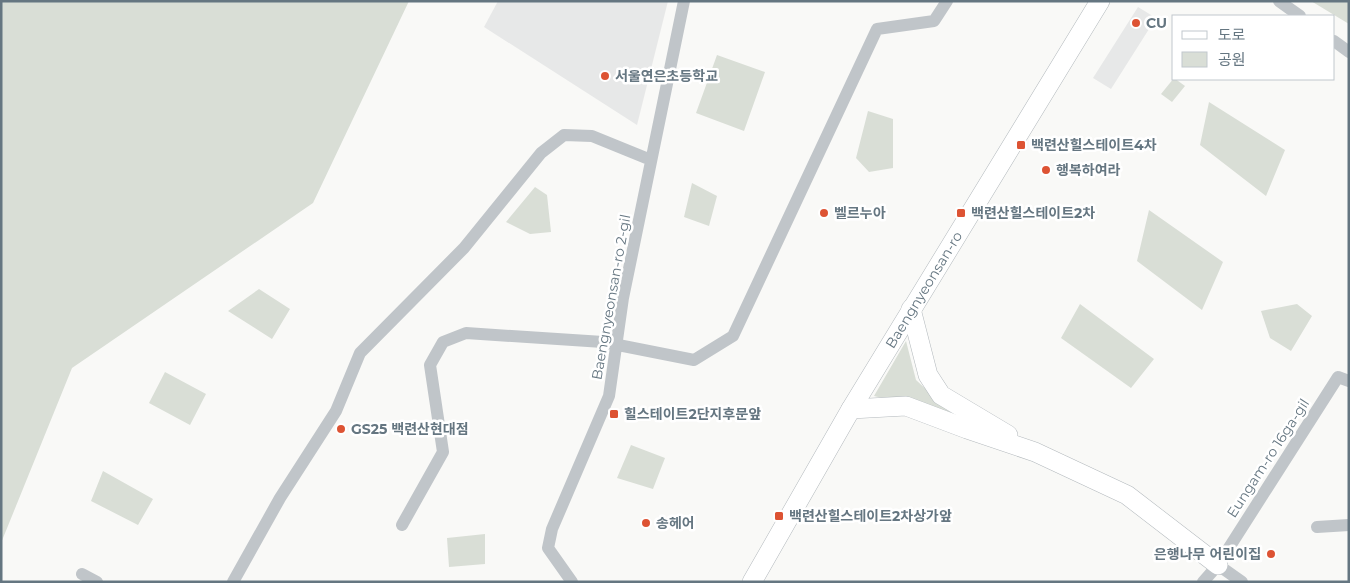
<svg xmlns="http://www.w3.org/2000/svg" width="1350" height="583" viewBox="0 0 1350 583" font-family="Montserrat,'Noto Sans KR',sans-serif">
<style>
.built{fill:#e7e8e8}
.green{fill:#d9ded6}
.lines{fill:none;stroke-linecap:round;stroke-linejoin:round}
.secondary-casing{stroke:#b3b9bd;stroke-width:20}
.street{stroke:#c0c5c9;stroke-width:12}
.secondary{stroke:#fff;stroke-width:19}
.poi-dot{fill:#dd5333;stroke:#fff;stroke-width:2}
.labels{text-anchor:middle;stroke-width:5;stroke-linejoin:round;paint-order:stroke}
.poi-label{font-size:14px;font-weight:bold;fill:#657681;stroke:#fff;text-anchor:start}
.street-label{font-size:14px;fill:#657681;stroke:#fff}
</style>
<rect width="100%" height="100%" fill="#f9f9f7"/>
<path class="built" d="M498 1H668L637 125 484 27Z
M1138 7 1156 18 1111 89 1093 78Z"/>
<path class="green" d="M1 1H409L313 203 72 368 1 543Z
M1311 1H1349V24Z
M717 55 765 72 744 131 696 113Z
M1174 78 1185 86 1172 102 1161 94Z
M1209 102 1285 150 1266 196 1200 145Z
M868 111 893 119V168L869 172 856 158Z
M692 183 717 196 709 226 684 217Z
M535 187 547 195 551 232 530 234 506 222Z
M1149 210 1223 262 1202 310 1137 261Z
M259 289 290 309 272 339 228 311Z
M1080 304 1154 359 1131 388 1061 338Z
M1297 304 1312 316 1291 351 1270 338 1261 311Z
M906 341 916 380 955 416 874 396Z
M165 372 206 394 190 425 149 403Z
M631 445 665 458 653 489 617 478Z
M103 471 153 499 138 525 91 501Z
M485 534V564L449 567 447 538Z"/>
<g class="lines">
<g class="secondary-casing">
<g id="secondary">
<path d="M911 309 928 375 941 395 1008 435"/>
<path d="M851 409 906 406 967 429 1035 452 1127 495 1218 565"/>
<path id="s1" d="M752 582 851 409 1100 1"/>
</g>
</g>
<path class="street" d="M1279 1 1300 16
M1334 41 1349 52
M402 525 443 452 430 365 443 342 466 333 603 342 694 360 733 336 877 29 934 21 947 1
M1317 527 1349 525
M1218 565 1242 582
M82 574 97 582
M233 582 280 498 336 411 360 353 464 248 541 153 564 135 592 136 651 160
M572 582 548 548 552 529 609 396 623 298 684 1
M1203 582 1218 565 1338 377 1349 381"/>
<use href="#secondary" class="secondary"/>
</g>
<g class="poi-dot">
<circle cx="1136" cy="23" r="5"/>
<circle cx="605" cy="76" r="5"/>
<rect x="1016" y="140" width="10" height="10" rx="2.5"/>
<circle cx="1046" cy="170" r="5"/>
<circle cx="824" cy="213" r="5"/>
<rect x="956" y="208" width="10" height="10" rx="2.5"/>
<rect x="609" y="409" width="10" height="10" rx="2.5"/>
<circle cx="341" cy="429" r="5"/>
<rect x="774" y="511" width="10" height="10" rx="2.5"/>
<circle cx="646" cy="523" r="5"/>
<circle cx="1271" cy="554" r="5"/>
</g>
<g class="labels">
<g class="poi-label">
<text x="1146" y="28">CU</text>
<text x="615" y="81">서울연은초등학교</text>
<text x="1031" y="150">백련산힐스테이트4차</text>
<text x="1056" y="175">행복하여라</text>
<text x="834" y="218">벨르누아</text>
<text x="971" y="218">백련산힐스테이트2차</text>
<text x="624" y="419">힐스테이트2단지후문앞</text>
<text x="351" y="434">GS25 백련산현대점</text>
<text x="789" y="521">백련산힐스테이트2차상가앞</text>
<text x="656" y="528">송헤어</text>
<text x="1261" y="559" text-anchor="end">은행나무 어린이집</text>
</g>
<g class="street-label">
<text dy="5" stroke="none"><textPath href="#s1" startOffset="339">Baengnyeonsan-ro</textPath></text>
<text transform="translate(611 297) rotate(-80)" y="5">Baengnyeonsan-ro 2-gil</text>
<text transform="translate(1268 458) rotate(-57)" y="5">Eungam-ro 16ga-gil</text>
</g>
</g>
<rect width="1350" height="583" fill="none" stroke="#657681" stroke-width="5"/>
<rect x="1172" y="15" width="162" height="65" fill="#ffffff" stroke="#c1c8cd"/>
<rect x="1182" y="31" width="25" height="8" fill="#ffffff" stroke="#c1c8cd"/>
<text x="1218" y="40" font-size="15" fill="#657681">도로</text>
<rect x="1182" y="52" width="25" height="15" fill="#d9ded6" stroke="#c1c8cd"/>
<text x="1218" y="65" font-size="15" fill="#657681">공원</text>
</svg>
